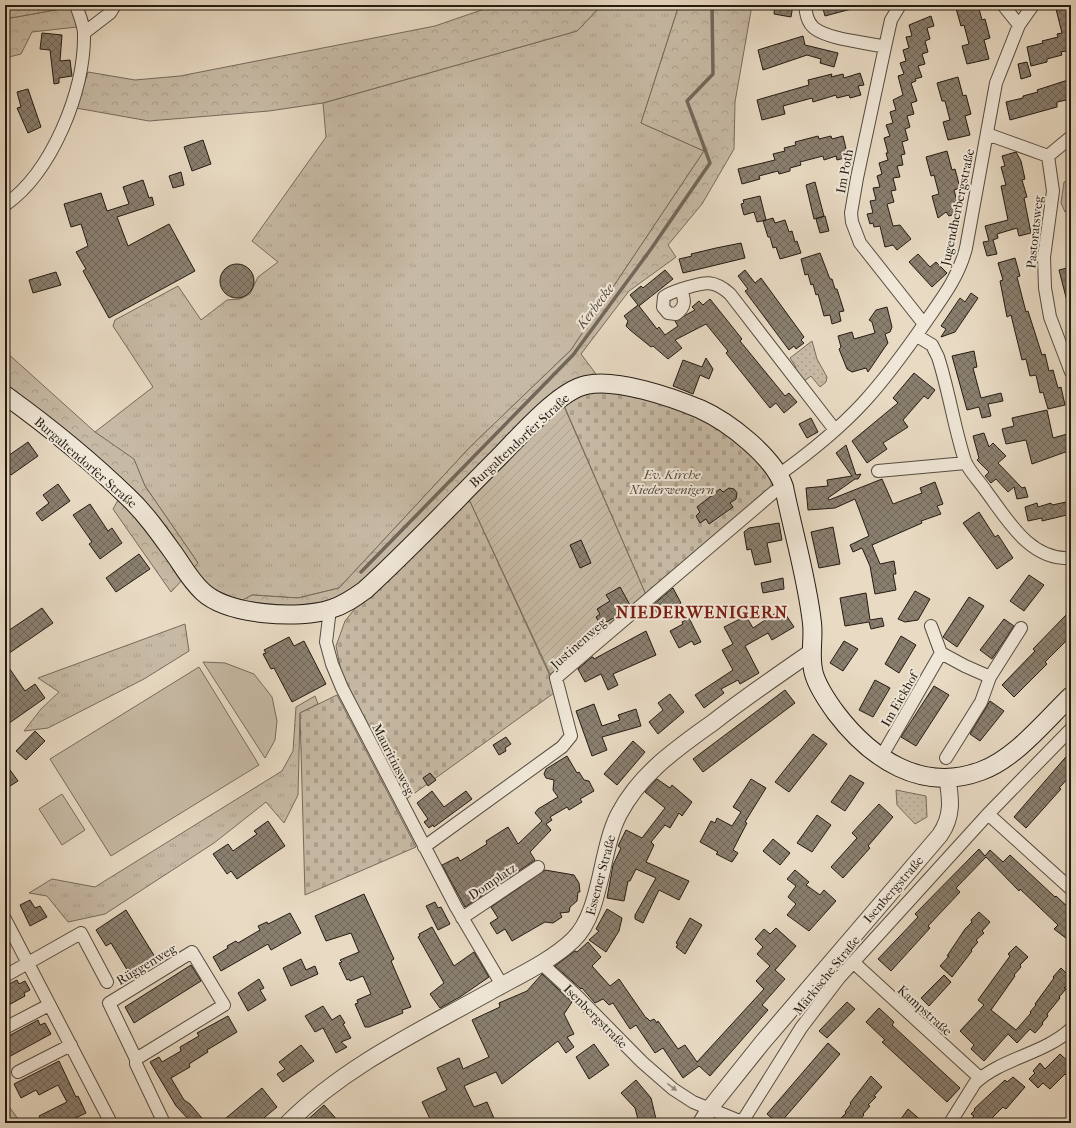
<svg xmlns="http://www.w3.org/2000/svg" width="1076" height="1128" viewBox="0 0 1076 1128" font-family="'IM FELL French Canon',serif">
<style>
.grass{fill:url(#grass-tufts);stroke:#766b5c}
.forest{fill:url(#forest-crowns);stroke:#766b5c}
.cemetery{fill:url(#cemetery-stones);stroke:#766b5c}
.park{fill:url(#park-dots);stroke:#766b5c}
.garden{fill:url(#garden-furrows);stroke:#766b5c}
.pitch{fill:#c7baa5;stroke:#766b5c}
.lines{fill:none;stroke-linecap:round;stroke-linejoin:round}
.stream{stroke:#716759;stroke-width:3.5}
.building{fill:url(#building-cross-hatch);stroke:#241c13}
.minor-casing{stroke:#554c3f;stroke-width:14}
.tertiary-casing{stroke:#554c3f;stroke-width:18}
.secondary-casing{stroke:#241c13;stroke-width:20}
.minor{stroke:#f0e7d8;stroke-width:12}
.tertiary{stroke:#f0e7d8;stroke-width:16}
.secondary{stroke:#f0e7d8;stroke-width:18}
.oneway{fill:#948c7f}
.labels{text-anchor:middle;stroke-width:4;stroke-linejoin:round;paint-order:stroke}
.street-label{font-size:13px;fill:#241c13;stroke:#f0e7d8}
.park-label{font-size:13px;font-style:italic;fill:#554b3f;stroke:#f0e7d8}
.water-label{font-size:14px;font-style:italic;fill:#584e41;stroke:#f0e7d8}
.district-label{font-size:17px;font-weight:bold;letter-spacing:1px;fill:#7a1f14;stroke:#f0e7d8}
</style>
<defs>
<pattern id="grass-tufts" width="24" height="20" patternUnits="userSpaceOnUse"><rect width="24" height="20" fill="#c7baa5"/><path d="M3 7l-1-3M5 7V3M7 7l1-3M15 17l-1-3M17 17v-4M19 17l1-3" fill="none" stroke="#ab9f8d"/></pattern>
<pattern id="forest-crowns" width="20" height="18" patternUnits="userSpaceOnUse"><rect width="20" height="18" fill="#c7baa5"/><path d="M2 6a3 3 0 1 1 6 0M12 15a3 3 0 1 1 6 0" fill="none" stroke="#ab9f8d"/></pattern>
<pattern id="cemetery-stones" width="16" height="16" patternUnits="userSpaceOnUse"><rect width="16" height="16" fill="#c7baa5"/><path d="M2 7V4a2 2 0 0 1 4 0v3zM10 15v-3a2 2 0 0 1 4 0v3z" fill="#ab9f8d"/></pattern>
<pattern id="park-dots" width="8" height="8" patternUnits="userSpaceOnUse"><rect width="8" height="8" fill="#c7baa5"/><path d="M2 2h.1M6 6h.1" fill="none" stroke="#ab9f8d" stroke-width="1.8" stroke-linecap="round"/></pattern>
<pattern id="garden-furrows" width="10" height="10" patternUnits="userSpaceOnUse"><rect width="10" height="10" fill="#c7baa5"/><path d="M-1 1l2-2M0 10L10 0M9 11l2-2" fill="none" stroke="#ab9f8d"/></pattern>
<pattern id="building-cross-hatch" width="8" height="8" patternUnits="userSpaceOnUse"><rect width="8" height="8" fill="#8a7f6f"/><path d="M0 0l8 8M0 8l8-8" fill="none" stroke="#71675a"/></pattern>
</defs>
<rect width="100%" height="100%" fill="#e8dac3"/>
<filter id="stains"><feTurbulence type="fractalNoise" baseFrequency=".005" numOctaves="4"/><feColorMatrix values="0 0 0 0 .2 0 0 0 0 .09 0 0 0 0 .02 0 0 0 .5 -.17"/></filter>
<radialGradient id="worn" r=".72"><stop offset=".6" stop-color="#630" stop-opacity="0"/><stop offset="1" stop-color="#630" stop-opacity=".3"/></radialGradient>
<path class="grass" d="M602 5H679L641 123 704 151 571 350 471 446 339 588 298 598 252 595 241 601 209 588 192 569 198 563 145 486 134 460 95 432 153 387 113 326 115 320 178 286 201 320 227 300 240 299 250 294 258 277 278 262 252 241 326 137 323 103 577 31Z
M185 624 189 651 144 679 48 728 24 731 41 709 59 692 38 678Z
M315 696 318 704 300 713 298 795 284 823 266 802 214 843 105 914 68 922 47 896 29 893 52 879 95 887 282 771 293 751 296 707Z
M5 1101 21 1123H5Z"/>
<path class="forest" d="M496 5H602L577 31 323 103 269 111 149 121 76 108 88 72 135 80 180 76 435 26Z
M679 5H752L735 102 734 149 702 204 668 245 676 257 629 291 581 354 596 374 560 390 354 588 330 601 291 606 241 601 252 595 298 598 339 588 471 446 571 350 704 151 641 123Z
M72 7 77 27 32 32 21 54 5 58V19Z
M5 351 95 432 134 459 145 486 198 563 171 592 113 509 126 486 5 388Z"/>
<path class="cemetery" d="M601 391 628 393 674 408 713 423 760 462 774 486 646 595 563 403 573 396Z
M468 497 550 676 554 693 405 800 343 681 336 646 345 621 357 606Z
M337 695 416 847 305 895 300 713Z"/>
<path class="park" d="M1071 180V209L1065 212 1061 203 1064 182Z
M812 341 817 359 827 377 826 382 820 387 811 376 804 381 795 369 796 367 790 358Z
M896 790 926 796 927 817 915 824 897 805Z"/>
<path class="garden" d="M5 5H72V7L5 19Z
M563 404 646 595 551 676 468 497Z"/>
<path class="pitch" d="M203 662 225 663 254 674 272 697 277 721 275 740 265 758Z
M199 667 259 765 111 856 50 759Z
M62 794 85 830 62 845 39 809Z"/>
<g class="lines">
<path class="stream" d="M361 572 573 355 651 249 710 163 687 101 713 74 712 5"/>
</g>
<path class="building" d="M775 5H793L791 17 774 14Z
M822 5H855V8L825 16Z
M955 5H978L982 20 985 19 990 38 984 40 989 59 967 64 962 46 969 44 964 25 961 26Z
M1055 5H1065L1071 29V56H1068L1066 51 1061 52 1062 55 1047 59V62L1031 66 1027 47 1043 43 1042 41 1058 37 1057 34 1062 33Z
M931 16 934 26 927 28 930 39 925 41 928 52 922 54 925 64 918 66 922 77 915 79 916 81 911 83 917 101 911 103 914 114 907 116 910 127 905 129 908 140 902 142 905 154 901 155 903 165 897 166 900 177 893 178 896 190 891 191 894 202 887 204 893 226 900 225 911 239 897 250 893 245 885 247 880 226 874 227 873 223 870 224 867 214 873 213 870 201 876 200 873 188 880 187 877 176 882 174 879 163 888 160 886 153H888L884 138 890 136 886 125 893 123 890 112 896 110 893 100 903 95 898 76 904 74 900 63 906 61 903 50 909 48 906 37 912 36 909 25Z
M42 33 62 35 60 61 70 60 72 76 59 78V83L54 84 50 50 40 49Z
M803 36 805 45 838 53 834 67 820 63 821 59 807 55 763 70 758 50Z
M1027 62 1031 76 1021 79 1018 64Z
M860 73 864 85 858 86 861 95 850 98 849 95 837 98 836 95 813 102 812 98 783 106 785 114 762 120 757 100 809 85 808 80 832 74 831 77 843 74 844 78Z
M958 77 963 96 966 95 971 114 965 116 970 135 948 140 943 122 950 120 945 101H942L937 83Z
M1068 80 1071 99 1057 102V107L1010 120 1006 102 1023 98V96L1038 92 1037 90Z
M28 89 41 127 28 133 17 108 21 107 17 92Z
M818 136 819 139 831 136 832 139 843 136 848 157 837 160 836 156 824 160 823 156 800 162 801 165 790 168V171L779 174 778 171 759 176 760 179 742 184 738 169 775 160 773 154 785 151 784 148 796 145 795 142Z
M203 140 211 164 192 171 184 147Z
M947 151 952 170 955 169 960 188 954 190 959 209H957L958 213 949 216 946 212 938 218 932 196 939 194 934 175 931 176 926 157Z
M1016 152 1021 161 1025 179 1022 180 1027 197 1024 198 1031 233 1019 236 1017 228 997 234 998 238 993 240 997 254 987 256 983 242 989 241 985 226 1008 220 1001 186 1006 185 1001 167 1005 166 1002 156Z
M181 172 184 185 173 188 169 176Z
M143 180 149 198 152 197 154 205 117 217 128 246 169 224 195 271 109 318 83 271 86 269 76 252 88 246 81 224 71 227 64 204 101 193 107 211 129 204 123 187Z
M815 182 824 216 814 219 806 185Z
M760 196 766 220 757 222 754 212 744 215 741 204 744 203 743 200Z
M825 216 829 231 820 233 816 219Z
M773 218 775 223 785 220 789 232 792 231 795 242 797 241 801 253 780 259 776 247 773 248 770 237H768L763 221Z
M741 243 745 258 683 273 679 259 692 256 691 254 716 248Z
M820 253 830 279H832L835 289H837L844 311 839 312 841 321 832 324 830 315 824 316 818 294 816 295 813 284 811 285 808 274 805 275 801 259Z
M918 254 930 267 936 262 947 273 932 287 909 262Z
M1015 258 1020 276 1017 277 1026 312 1028 311 1042 355 1045 354 1049 371 1053 370 1058 388 1061 387 1065 405 1048 409 1043 392 1040 393 1036 375 1030 376 1026 359 1022 360 1011 315 1007 317 1000 281 1003 280 998 263Z
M220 281a17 17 0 1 1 34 0a17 17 0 1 1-34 0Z
M1071 267V305H1068L1059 270Z
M665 270 673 279 639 306 657 329 659 327 665 335 678 326 675 321 695 310 692 307 699 301 703 305 710 299 742 339 740 341 785 396 789 393 797 402 784 413 776 403 770 408 726 353 728 351 706 324 675 340 682 348 668 359 653 346 651 347 630 330 626 326 628 321 624 316 638 305 630 295 641 286 643 288Z
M745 270 755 283 761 278 804 337 801 340 804 343 796 349 794 346 789 350 745 291 748 289 738 276Z
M56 272 61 285 33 293 29 280Z
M971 293 978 298 955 332 941 337 946 329 941 326 960 298 965 302Z
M887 307 892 327 890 332 885 334 888 343 885 347 868 372 866 368 852 372 847 369 839 349 841 347 838 336 852 332 854 339 875 333 872 322 869 320 876 310Z
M974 351 977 367 973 368 981 398 1001 393 1003 401 988 404 991 416 982 418 979 407 967 410 952 356Z
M706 358 713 369 709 379 700 375 693 394 673 386 683 360 702 367Z
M914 373 935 390 928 399 924 396 903 420 908 427 883 443 887 449 867 463 852 441 898 403 893 398Z
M1047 410 1053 438 1071 433V450L1032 464 1026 440 1006 444 1002 429 1014 426 1012 418Z
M811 418 818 432 807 438 799 424Z
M984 433 989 447 993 443 1006 456 998 463 1022 488 1025 487 1028 497 1017 499 1014 487 1008 492 996 479 991 483 985 476 989 472 977 460 979 458 973 436Z
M28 442 38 456 11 475 5 467V458Z
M846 445 856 475 861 474 858 479H855L828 498 829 500 882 479 893 504 922 493 920 488 935 482 943 504 937 506 941 514 921 521 922 523 872 545 880 564 894 561 896 574H893L896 590 875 594 870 566 862 548 853 552 850 545 869 536 855 499 835 508 808 510 806 488 828 486 827 480 852 476 836 453Z
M58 484 70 501 42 521 36 513 49 503 43 495Z
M729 488 734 489 737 493 736 499 730 503 733 507 709 524 706 519 700 523 696 516 700 512 697 507 720 489 723 492Z
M1071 501V514L1042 521V518L1028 521 1025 507 1037 503 1038 507 1051 503 1052 505Z
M90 504 108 531 112 528 122 543 100 559 89 544 92 542 73 515Z
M979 512 995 537 998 535 1013 558 997 569 963 523Z
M779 523 782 540 767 543 771 562 755 565 751 549 747 550 744 532 749 528Z
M833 527 840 564 819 568 811 532Z
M581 540 591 563 580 568 570 545Z
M139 554 150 569 116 592 106 578Z
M1029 575 1044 585 1024 611 1010 601Z
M783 578 784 589 763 593 761 583Z
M620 587 630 605 619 615 601 625 596 617 600 614 597 609 610 601 606 595Z
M673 588 681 603 659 617 653 605Z
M915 591 930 599 918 620 905 622 898 619Z
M866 593 870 620 882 618 884 626 871 629 869 622 845 626 840 598Z
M969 597 984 606 957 647 943 637Z
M42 608 53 623 5 656V633Z
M782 609 794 627 772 640 768 633 745 646 759 673 740 684 738 680 721 689 724 693 704 708 695 695 733 670 722 650 733 644 724 627 746 616 753 628Z
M1066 615 1071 619V636L1045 662 1047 664 1014 697 1002 685 1035 651 1033 649Z
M689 618 701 642 694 645 692 641 679 648 670 631 683 624 682 622Z
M1004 619 1014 626 992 659 980 650Z
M646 631 656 655 613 674 618 685 608 690 601 674 585 682 578 669 592 657H593L594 659Z
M901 636 916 645 899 673 885 664Z
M289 637 294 646 304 641 326 684 292 702 274 668 271 669 263 654 266 653 264 650Z
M844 641 858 649 843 671 830 663Z
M5 662 25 691 35 684 45 698 5 726Z
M875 680 890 688 873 717 859 710Z
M934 686 949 695 916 746 901 737Z
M785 690 795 703 703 772 693 759Z
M670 694 684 712 658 734 649 722 663 710 658 703Z
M990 701 1004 711 980 741 970 734Z
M594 704 602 726 620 720 618 715 636 709 641 726 602 737 607 750 592 756 576 711Z
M35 731 45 741 26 760 16 751Z
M813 734 827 744 789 792 775 782Z
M506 737 511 744 505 748 506 751 499 755 493 745Z
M633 741 645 752 617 785 604 774Z
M1071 751V775L1059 788 1061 789 1026 828 1014 817Z
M567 756 577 773 579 772 584 780 589 781 594 791 580 799 582 802 569 810 567 807 550 817 552 820 546 824 551 830 530 852 535 860 465 907 442 865 458 857 460 861 487 844 486 841 508 827 518 844 542 821 535 813 538 809 558 797 553 790 554 780 546 778 544 774 546 769Z
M5 763 18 781 5 789Z
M430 773 436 780 428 786 423 778Z
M850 775 864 783 845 811 831 802Z
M657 779 670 788 672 785 692 802 682 816 679 813 670 828 665 825 651 842 654 845 646 862 689 881 679 900 659 890 643 923 635 919V915L656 878 636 869 630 881H628L624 901 607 898 613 865 621 848 618 846 626 830 642 838 665 808 645 792Z
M751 779 766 788 745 822 747 823 733 850 738 853 732 862 716 854 718 852 700 842 711 821 715 823 717 818 732 826 741 812 733 807Z
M432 791 444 807 466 791 472 799 434 827 433 825 429 828 424 822 428 819 417 803Z
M879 804 893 817 868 846 870 848 843 878 831 867 857 838 852 833Z
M817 815 831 825 812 852 797 843Z
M268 821 285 846 237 879 231 871 227 874 213 854 228 844 233 851 257 834 254 831Z
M773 839 790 853 780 865 763 851Z
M979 849 985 856 990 850 1003 862 1010 855 1055 897 1056 896 1071 910V942L1054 929 1058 925 1020 889 1019 891 986 857 956 888 960 892 928 926 930 928 891 971 878 959 918 917 915 914Z
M545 870 574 875 579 883 580 892H578L577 901 570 907 569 912 560 913 562 917 553 923 545 922 512 941 505 929 497 934 490 923 498 918 491 907Z
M795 870 809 882 806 885 820 895 824 890 836 901 809 931 787 915 796 904 788 897 796 886 787 879Z
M364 894 394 959 391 961 411 1007 402 1010 403 1013 369 1027H365L355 1004 358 1003 357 1000 371 994 363 976 350 981 349 979 347 980 339 963 342 962 340 960 359 952 351 933 326 941 315 916Z
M30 900 35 908 40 906 47 917 30 926 20 905Z
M435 902 438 908 441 907 450 924 438 930 426 906Z
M607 909 622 918 619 931 606 952 589 940 599 931 596 929Z
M126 910 155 957 129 973 111 943 106 946 96 930Z
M979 912 990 922 982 931 984 933 976 940 978 942 971 950 972 951 952 977 940 966 949 956H947L965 929 972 922 971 920Z
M290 913 301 933 271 950 268 944 221 971 213 957 228 948 227 946 236 941 238 943 260 930 258 926 267 922 268 924Z
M690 918 702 925 685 954 676 947 678 944 676 943Z
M432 927 454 966 474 952 489 977 460 997 440 1008 430 994 444 983 418 937 420 936 419 934Z
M776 928 796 946 775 970 785 979 762 1005 768 1010 710 1076 699 1066 683 1078 663 1048 655 1053 636 1025 630 1029 613 1003 609 1005 603 999 595 1003 582 988 581 989 555 966 575 951 577 952 588 942 601 957 592 966 610 986 619 979 646 1018H647L650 1021 654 1019 657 1023 658 1021 678 1049 685 1045 697 1062 764 989 756 981 770 966 757 954 763 947 755 939 764 929 770 934Z
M1016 946 1028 957 1020 965 1021 967 1014 975 1015 976 991 1010 1016 1030 1031 1013 1030 1012 1036 1005 1035 1004 1054 978 1053 977 1061 968 1071 978V981L1064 988 1066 989 1059 997 1060 998 1047 1014 1048 1016 1042 1023 1043 1024 1035 1033 1030 1029 1017 1043 1008 1034 984 1061 971 1049 974 1045 960 1031 984 1005 978 1000 1010 956 1008 954Z
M301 959 306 970 315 966 318 974 291 986 283 968Z
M191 965 201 981 134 1023 125 1007Z
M542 974 572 1002 564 1014 574 1034 567 1037 574 1047 566 1053 558 1041 502 1084 496 1072 464 1086 474 1107 487 1102 496 1123H432L422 1102 447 1090 437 1068 459 1058 463 1069 489 1057 472 1020 500 1007 499 1003 527 991Z
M944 975 951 982 929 1006 921 998Z
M259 979 264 988 260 990 266 1000 248 1011 238 993Z
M17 980 19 984 25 981 30 990 24 993 25 996 5 1007V986Z
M847 1002 855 1009 827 1038 819 1031Z
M323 1006 332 1020 340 1015 345 1023 343 1024 351 1038 341 1042 347 1047 336 1053 323 1028 315 1032 305 1016Z
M879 1008 894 1022 892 1025 960 1088 947 1102 882 1042 885 1040 866 1022Z
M228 1016 237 1032 207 1050 208 1052 189 1064 190 1067 171 1078 184 1100 190 1104 206 1123H192L176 1106 150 1062 159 1057 162 1062 181 1051 180 1047 199 1036 197 1033Z
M38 1020 40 1025 45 1023 51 1034 5 1059V1038Z
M828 1043 840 1054 787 1115 780 1123H777L767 1114Z
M594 1044 609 1065 589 1079 576 1057Z
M301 1045 314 1061 283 1082 277 1074 285 1069 279 1062Z
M1060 1054 1071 1064V1080L1065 1074 1050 1089 1043 1083 1038 1088 1029 1079 1035 1073 1033 1071 1040 1063 1045 1069Z
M59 1061 76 1097 78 1096 86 1113 65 1123H43L39 1116 67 1102 58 1085 39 1095 36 1090 21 1098 14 1084Z
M871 1076 882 1087 874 1096 876 1097 868 1105 870 1106 863 1114 864 1115 857 1123H836L846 1113 845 1112 851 1104 850 1103Z
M1013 1077 1025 1087 1006 1109 1003 1107 988 1122 985 1119 981 1123H967L974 1116 971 1114 975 1110 974 1109 1005 1080 1007 1082Z
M636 1080 651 1098 657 1123H639L635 1108 621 1093Z
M262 1088 277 1107 258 1123H220Z
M324 1105 340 1123H304Z
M908 1109 924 1123H898Z"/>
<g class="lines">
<g class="minor-casing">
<path id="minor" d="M805 5C806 13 807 22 814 28 830 40 865 42 885 47
M900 5 891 20 885 47 857 178 851 213 852 222 860 243 924 324
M1003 5 1019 25
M84 33 110 13 115 5
M987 134 1048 156 1053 191 1044 257 1045 288 1050 317 1071 372
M1048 156 1071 137
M5 205C52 172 85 91 84 34 84 25 79 14 76 5
M681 290C685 300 686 307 676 314L668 313 663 307 664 297C669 293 676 291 682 289 703 283 712 278 730 294L835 430
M917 336 932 345 938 357C949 391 954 427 965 461 969 471 980 482 986 491 1007 519 1030 561 1071 558
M878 471 966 463
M780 474C809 453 839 429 863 403 887 377 907 349 927 320 943 297 959 276 966 248L996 83 1019 25 1033 5
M330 609 326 642 332 664 342 688 456 907 502 985
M931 626 941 653
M990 677 1021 628
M880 759 941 653 965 666 990 677 981 702 946 758
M988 814 1071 889
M424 847 562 747 571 736 556 678 774 492 784 487
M462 918 538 867
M5 919 111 1123
M853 962 980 1078
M541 963 577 996 642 1062 673 1089 693 1102 742 1122 801 1028 839 978 988 814 1071 729
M5 976 81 933 107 982
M5 1028 49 1005
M136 1059 224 1005 192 952 109 1003 136 1059V1064L164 1123
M18 1072 71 1045
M950 1123 975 1083C1002 1058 1044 1054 1071 1029"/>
</g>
<g class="tertiary-casing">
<path id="tertiary" d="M288 1123C346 1065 422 1030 493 990 520 975 551 961 573 940 602 913 600 850 619 814 641 772 678 748 715 721 746 697 778 675 810 653
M701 1123 710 1108 762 1043 940 835C953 816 951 799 947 777"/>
</g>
<g class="secondary-casing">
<path id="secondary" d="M5 395C48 426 90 460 128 497 147 515 162 537 177 558 185 570 192 582 203 592 228 615 299 620 331 609 344 605 354 598 365 590 411 548 454 502 498 458 519 437 558 391 586 385 616 378 671 397 700 409 729 422 774 457 784 487 793 532 807 578 812 623 814 640 809 657 814 674 818 688 828 702 836 713 871 759 922 793 981 771 1015 759 1046 720 1071 696"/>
</g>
<use href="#minor" class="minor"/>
<use href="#tertiary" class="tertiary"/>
<use href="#secondary" class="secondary"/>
</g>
<defs><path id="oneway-solid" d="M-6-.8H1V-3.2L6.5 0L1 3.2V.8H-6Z"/></defs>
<use class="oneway" href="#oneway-solid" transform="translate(672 1087) rotate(38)"/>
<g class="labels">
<g class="street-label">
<text transform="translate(844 171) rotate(-79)" y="5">Im Poth</text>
<text transform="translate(957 207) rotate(-78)" y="5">Jugendherbergstraße</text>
<text transform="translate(1034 232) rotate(-84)" y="5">Pastoratsweg</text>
<text transform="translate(519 440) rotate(-43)" y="5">Burgaltendorfer Straße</text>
<text transform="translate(86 462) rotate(41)" y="5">Burgaltendorfer Straße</text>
<text transform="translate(578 643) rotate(-42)" y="5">Justinenweg</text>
<text transform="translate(899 699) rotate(-60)" y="5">Im Eickhof</text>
<text transform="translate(394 759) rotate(63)" y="5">Mauritiusweg</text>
<text transform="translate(600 875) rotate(-75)" y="5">Essener Straße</text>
<text transform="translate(492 881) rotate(-34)" y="5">Domplatz</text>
<text transform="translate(893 889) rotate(-49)" y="5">Isenbergstraße</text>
<text transform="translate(146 964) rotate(-31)" y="5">Rüggenweg</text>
<text transform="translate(826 975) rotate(-51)" y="5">Märkische Straße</text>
<text transform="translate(925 1010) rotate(42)" y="5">Kampstraße</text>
<text transform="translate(596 1016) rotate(45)" y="5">Isenbergstraße</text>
</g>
<g class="park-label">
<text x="672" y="479">Ev. Kirche<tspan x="672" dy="15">Niederwenigern</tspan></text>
</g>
<g class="water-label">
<text transform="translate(595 306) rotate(-53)" y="5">Kerbecke</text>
</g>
<g class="district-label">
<text x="702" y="618">NIEDERWENIGERN</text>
</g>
</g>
<rect width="1076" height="1128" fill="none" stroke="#e8dac3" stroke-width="20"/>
<rect x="6" y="6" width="1064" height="1116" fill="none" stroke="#241c13" stroke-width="2"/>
<rect x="10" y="10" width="1056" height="1108" fill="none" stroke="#241c13"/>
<rect width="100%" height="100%" filter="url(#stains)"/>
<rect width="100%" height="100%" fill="url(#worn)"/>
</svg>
